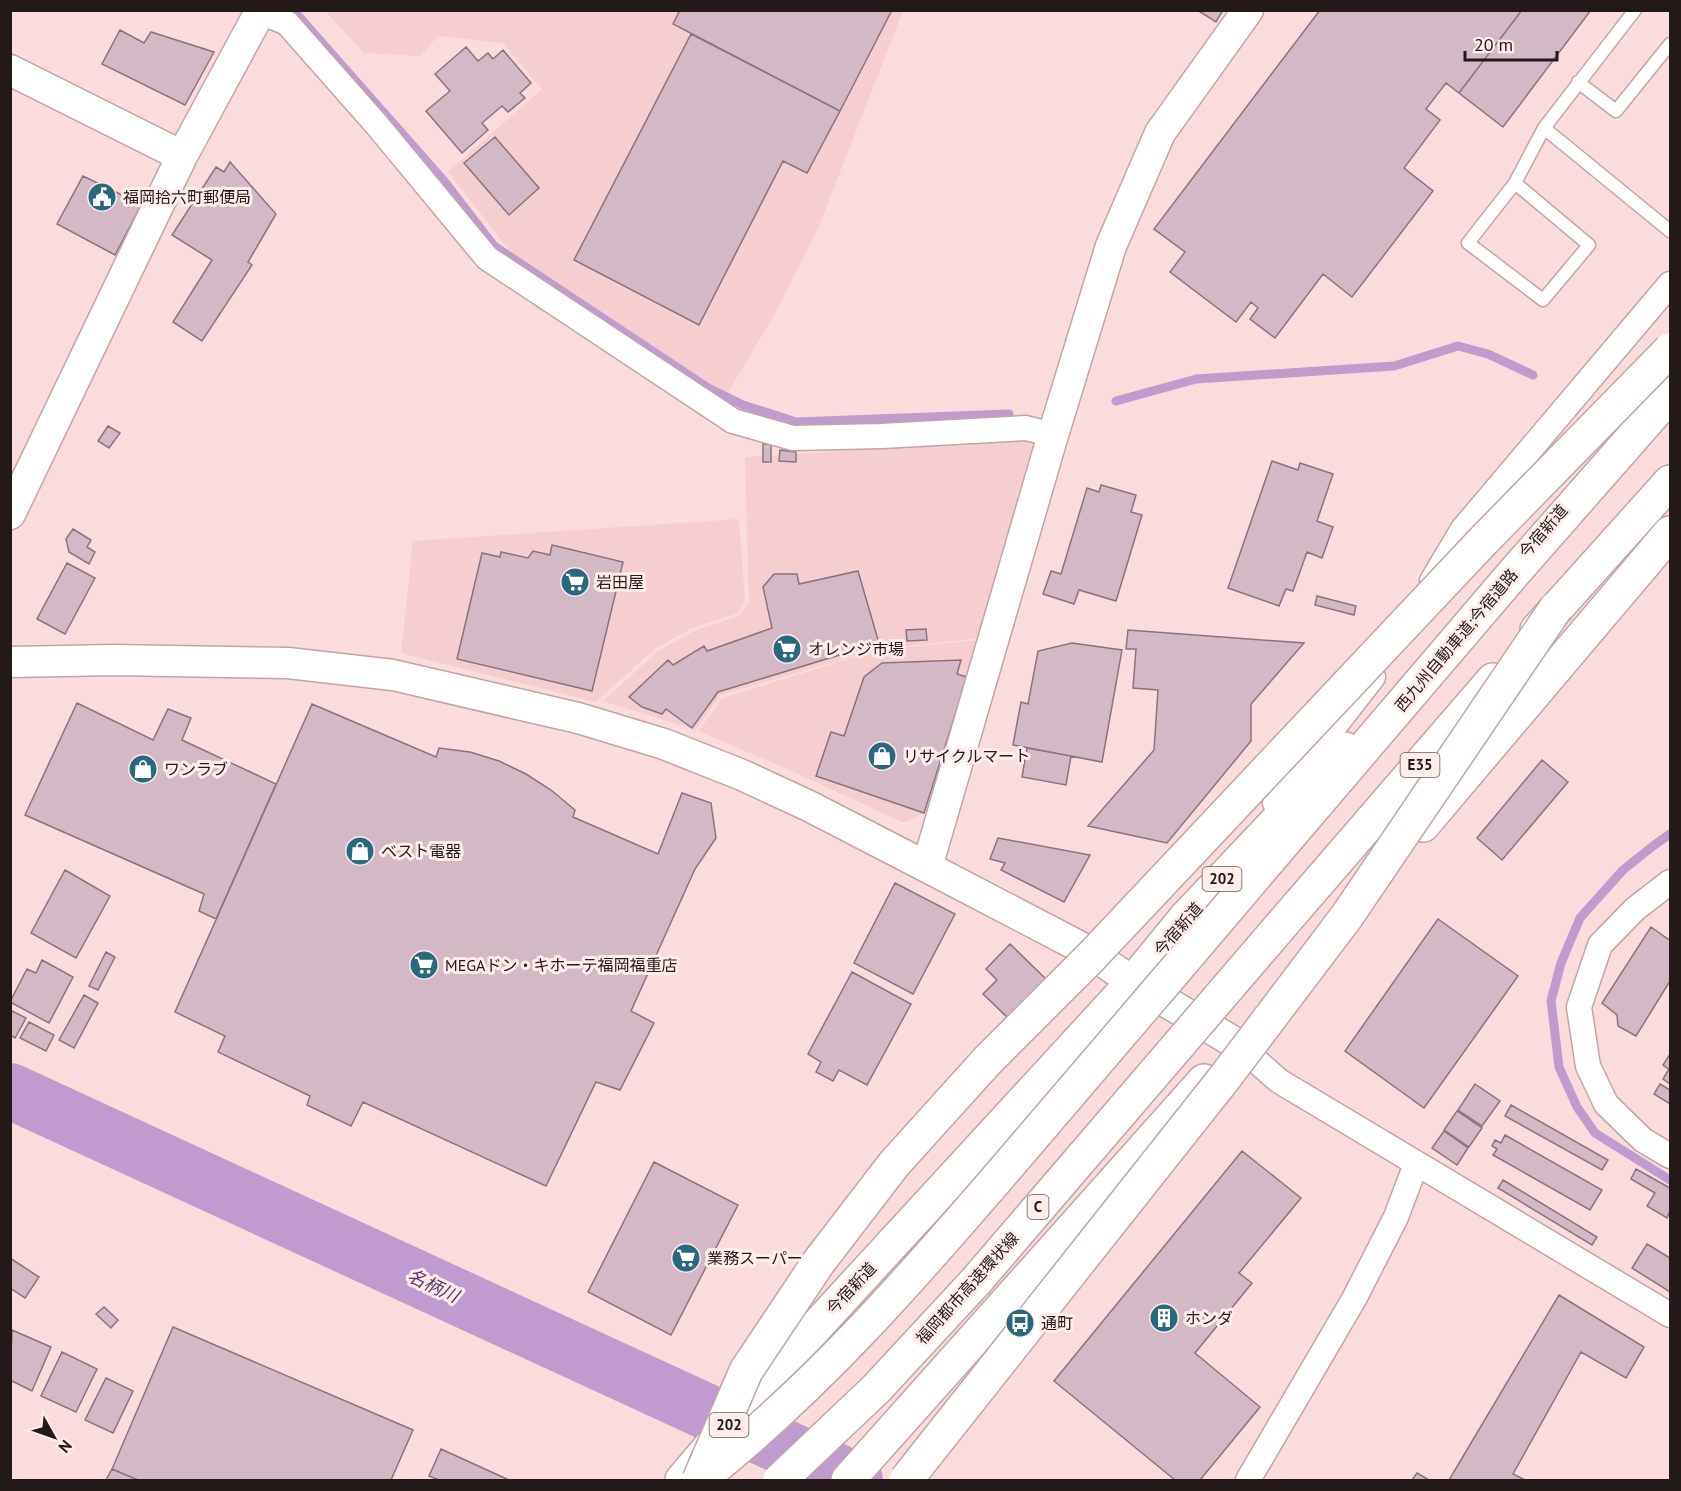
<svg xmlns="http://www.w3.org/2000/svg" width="1681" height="1491" viewBox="0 0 1681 1491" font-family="'PT Sans','Noto Sans JP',sans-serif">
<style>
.built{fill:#f5cfcf}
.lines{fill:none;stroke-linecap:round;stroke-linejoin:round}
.stream{stroke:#bf9bce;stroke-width:9}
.river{stroke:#bf9bce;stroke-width:56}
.building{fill:#d2b9c5;stroke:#8a737f;stroke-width:1.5}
.service-casing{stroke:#c1a5a5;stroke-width:15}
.minor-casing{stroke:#c1a5a5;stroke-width:27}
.tertiary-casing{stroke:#c1a5a5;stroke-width:33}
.trunk-casing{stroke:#c1a5a5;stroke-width:36}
.motorway-casing{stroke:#c1a5a5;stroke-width:36}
.service{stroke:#fff;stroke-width:12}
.minor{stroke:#fff;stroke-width:24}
.tertiary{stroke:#fff;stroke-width:30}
.trunk{stroke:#fff;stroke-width:33}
.motorway{stroke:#fff;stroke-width:33}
.motorway-bridge-casing{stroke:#c1a5a5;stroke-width:36;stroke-linecap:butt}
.motorway-bridge{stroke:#fff;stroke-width:33}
.labels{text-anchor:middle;stroke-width:6;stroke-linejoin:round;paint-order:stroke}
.shield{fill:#ffedec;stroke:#655958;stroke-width:1.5}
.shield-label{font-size:15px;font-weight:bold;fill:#231919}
.poi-label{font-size:16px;fill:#231919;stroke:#ffedec;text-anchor:start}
.street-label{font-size:16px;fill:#231919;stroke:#ffedec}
.water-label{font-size:18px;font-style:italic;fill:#5e316f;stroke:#ffedec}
</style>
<rect width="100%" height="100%" fill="#fadcdc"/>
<path class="built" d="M325 11H903L819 226 773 317 726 396 510 251 448 172 542 89 503 43 438 36 420 56 364 53Z
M1022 439 1039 451 983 638 879 649 721 695 696 730 603 701 658 651 694 631 739 616 749 603 745 457Z
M739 519 745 602 736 614 692 628 656 648 596 702 401 653 413 541Z
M981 640 926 812 904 823 790 770 698 731 723 698 877 650Z"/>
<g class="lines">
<path class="stream" d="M293 10 444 181 494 246 708 388 743 405 796 422 1009 414
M1116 401 1196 379 1394 366 1458 346 1488 354 1533 375
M1670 834 1653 846 1623 870 1580 918 1561 963 1551 1001 1559 1067 1577 1107 1595 1133 1670 1180"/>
<path class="river" d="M10 1091 855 1480"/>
</g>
<path class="building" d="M680 10H892L840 111 673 24Z
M1197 10H1223L1216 22Z
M1320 10H1522L1459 93 1446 83 1426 109 1440 120 1404 168 1433 191 1352 297 1323 274 1275 338 1250 319 1258 308 1251 302 1236 322 1170 272 1185 252 1154 229Z
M1522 10H1591L1503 127 1459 93Z
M120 30 144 43 151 32 214 52 185 105 102 64Z
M691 34 840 111 807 173 783 161 699 325 574 260Z
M466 47 478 61 488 53 493 59 503 50 531 83 520 93 525 98 508 112 502 106 482 123 488 130 462 153 426 111 450 91 435 74Z
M495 137 539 188 509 215 464 163Z
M230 162 276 214 248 262 252 265 202 341 173 322 212 260 172 235 216 167 224 172Z
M83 176 124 196H146L115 255 57 224Z
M108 426 120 433 109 448 98 441Z
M763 444H771V462H763Z
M780 450 796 452V462L779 461Z
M1272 461 1298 470 1300 463 1333 474 1317 521 1333 527 1322 558 1307 552 1293 591 1286 589 1279 606 1228 588Z
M1101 485 1136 495 1131 512 1142 515 1116 601 1079 590 1074 604 1043 594 1051 571 1061 574 1087 488 1099 492Z
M73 529 91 540 87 547 95 552 89 564 69 552 66 539Z
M552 545 623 562 592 691 457 659 482 553 500 557 501 552 528 558 533 551 550 555Z
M67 563 95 578 65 634 37 619Z
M858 571 879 643 718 692 692 728 666 709 662 714 642 707 629 697 668 660 673 665 704 646 707 651 772 628 763 587 774 574H797L799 584Z
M1317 596 1356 606 1354 615 1315 605Z
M926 629 927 640 907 641 906 630Z
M1128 630 1304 643 1251 704V741L1167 843 1088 826 1154 750 1158 690 1133 688 1136 649H1126Z
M1072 643 1122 650 1102 762 1013 745 1021 702 1028 704 1038 651Z
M961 660 957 674 967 677 924 813 816 776 831 732 844 736 864 677 882 663Z
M77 703 153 740 168 709 191 718 182 740 276 784 216 919 199 911 204 894 25 815Z
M312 704 436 757 439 748 470 752 499 761 526 774 551 790 575 810 573 817 658 854 682 793 711 803 716 838 695 869 631 1011 654 1023 620 1090 596 1082 546 1186 363 1102 351 1126 307 1105 310 1096 218 1052 225 1036 175 1012Z
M1027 748 1071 756 1066 785 1022 777Z
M1542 760 1568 782 1502 860 1477 838Z
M998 838 1090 855 1064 902 1001 870 1005 863 990 859Z
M65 870 110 896 76 958 31 933Z
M895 883 955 914 913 994 854 963Z
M1438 919 1518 976 1424 1108 1345 1051Z
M1651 927 1668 939H1670V981L1636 1036 1618 1026 1617 1015 1602 1003Z
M1010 944 1048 981 1010 1020 983 994 997 980 986 969Z
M106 952 115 957 98 990 89 986Z
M42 960 73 977 49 1023 10 1002 27 969 36 973Z
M852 972 911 1004 867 1085 839 1070 833 1081 816 1072 821 1062 808 1054Z
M84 995 98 1003 74 1048 59 1040Z
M10 1010 26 1018 15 1038 10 1035Z
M29 1022 54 1035 46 1051 20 1038Z
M1670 1054V1070L1663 1065Z
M1669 1069 1670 1070V1084L1663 1079Z
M1475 1084 1500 1101 1482 1126 1458 1110Z
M1660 1084 1670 1090V1104L1654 1094Z
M1511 1105 1608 1160 1602 1170 1505 1116Z
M1457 1111 1482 1128 1469 1147 1444 1130Z
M1444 1131 1468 1148 1457 1165 1432 1148Z
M1505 1135 1602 1190 1590 1210 1493 1155 1497 1149 1492 1146 1495 1140 1501 1143Z
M1242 1151 1301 1198 1239 1273 1252 1283 1195 1353 1260 1407 1200 1480H1175L1054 1381Z
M654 1162 738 1205 671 1335 588 1292Z
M1636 1169 1670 1188V1211L1667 1218 1647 1206 1655 1193 1631 1179Z
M1503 1180 1597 1237 1592 1245 1498 1188Z
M1647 1244 1670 1258V1292L1632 1268Z
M10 1258 39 1277 25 1298 10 1288Z
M1559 1295 1644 1347 1626 1378 1581 1352 1513 1474 1525 1480H1449Z
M104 1307 118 1320 111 1328 96 1314Z
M173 1327 413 1430 391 1480H138L112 1469Z
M12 1330 51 1347 32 1391 10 1380Z
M62 1352 97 1369 76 1412 41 1396Z
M106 1378 133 1391 113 1433 85 1420Z
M441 1449 509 1480H439L429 1476Z
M112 1469 138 1480H106Z
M1417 1473 1429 1480H1412Z"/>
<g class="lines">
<g class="service-casing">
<path id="service" d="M1635 10 1544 128 1670 231
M1578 82 1616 111 1670 44
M1515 183 1589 245 1543 300 1468 243 1515 183 1544 128"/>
</g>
<g class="minor-casing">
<path id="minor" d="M260 12 287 23 377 125 487 258 733 421 793 438 882 436 1026 428 1053 435
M1432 581 1463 529 1670 284
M1275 803 1373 677
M1670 882 1635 909 1600 945 1579 1007 1588 1066 1606 1104 1643 1140 1670 1156
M1237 1044 1279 1081 1670 1315
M1248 1480 1354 1299 1396 1217 1416 1164"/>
</g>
<g class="tertiary-casing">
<path id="tertiary" d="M10 70 182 156
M10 514 182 156 261 10
M10 662 114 660 288 663 393 675 578 718 664 744 742 775 809 806 927 867 1086 950 1133 982 1237 1044
M927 867 1053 435 1111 246 1160 133 1248 10"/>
</g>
<g class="trunk-casing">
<path id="trunk" d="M1639 415 1670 374
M1423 825 1670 533
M682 1480 768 1379 1133 982 1187 916 1345 749
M848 1480 1204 1081"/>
</g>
<g class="motorway-casing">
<path id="motorway" d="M1537 630 1670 482
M1245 888 1512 575 1670 395
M1284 922 1493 680"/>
</g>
<use href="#service" class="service"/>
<use href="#minor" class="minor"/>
<use href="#tertiary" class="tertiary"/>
<use href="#trunk" class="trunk"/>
<use href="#motorway" class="motorway"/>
<g class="motorway-bridge-casing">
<path id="motorway-bridge" d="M703 1477C819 1385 917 1272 1013 1160 1090 1070 1168 979 1245 888
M699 1480 746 1371 818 1263 894 1164 987 1061 1092 956 1482 542 1670 350
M780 1480 876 1389 977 1280 1284 922
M906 1480 1226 1076 1347 916 1556 608"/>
</g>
<use href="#motorway-bridge" class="motorway-bridge"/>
</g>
<defs>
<g id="civic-disc" transform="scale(1.5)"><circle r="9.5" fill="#28697d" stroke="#ffedec"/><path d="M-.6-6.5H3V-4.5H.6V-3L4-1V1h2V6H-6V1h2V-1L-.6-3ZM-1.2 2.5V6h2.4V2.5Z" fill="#fff"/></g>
<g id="supermarket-disc" transform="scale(1.5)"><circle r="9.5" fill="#28697d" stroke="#ffedec"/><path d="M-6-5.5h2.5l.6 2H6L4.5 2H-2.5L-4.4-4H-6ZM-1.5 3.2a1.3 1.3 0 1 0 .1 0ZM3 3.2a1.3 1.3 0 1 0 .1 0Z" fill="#fff"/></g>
<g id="shop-disc" transform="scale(1.5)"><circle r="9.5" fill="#28697d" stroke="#ffedec"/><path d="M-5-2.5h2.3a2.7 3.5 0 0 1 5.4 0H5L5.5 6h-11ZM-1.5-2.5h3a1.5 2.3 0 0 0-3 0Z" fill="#fff"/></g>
<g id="building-disc" transform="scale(1.5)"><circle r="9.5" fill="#28697d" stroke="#ffedec"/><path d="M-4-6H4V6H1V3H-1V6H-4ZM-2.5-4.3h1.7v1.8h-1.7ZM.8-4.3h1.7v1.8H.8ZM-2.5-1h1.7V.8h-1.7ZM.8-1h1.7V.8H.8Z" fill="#fff"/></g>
<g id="bus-disc" transform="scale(1.5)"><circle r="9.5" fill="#28697d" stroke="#ffedec"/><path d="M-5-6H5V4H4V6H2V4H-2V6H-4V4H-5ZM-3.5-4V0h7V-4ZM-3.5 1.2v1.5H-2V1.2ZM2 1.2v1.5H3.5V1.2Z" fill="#fff"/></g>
</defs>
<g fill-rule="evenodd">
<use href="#civic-disc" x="102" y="197"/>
<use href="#supermarket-disc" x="575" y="582"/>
<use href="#supermarket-disc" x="787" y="649"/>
<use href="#shop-disc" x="882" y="756"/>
<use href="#shop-disc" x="143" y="769"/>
<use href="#shop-disc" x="360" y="851"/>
<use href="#supermarket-disc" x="424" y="965"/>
<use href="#supermarket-disc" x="686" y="1258"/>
<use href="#building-disc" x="1164" y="1318"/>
<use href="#bus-disc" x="1020" y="1323"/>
</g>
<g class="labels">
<g class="shield">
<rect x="1400.5" y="753" width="39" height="24" rx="4.5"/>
<rect x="1202.5" y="867" width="39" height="24" rx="4.5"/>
<rect x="1027.5" y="1195" width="21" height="24" rx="4.5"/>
<rect x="709.5" y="1413" width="39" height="24" rx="4.5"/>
</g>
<g class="shield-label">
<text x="1420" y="770">E35</text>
<text x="1222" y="884">202</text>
<text x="1038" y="1212">C</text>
<text x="729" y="1430">202</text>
</g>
<g class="poi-label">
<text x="123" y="203">福岡拾六町郵便局</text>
<text x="596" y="588">岩田屋</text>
<text x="808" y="655">オレンジ市場</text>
<text x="903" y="762">リサイクルマート</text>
<text x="164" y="775">ワンラブ</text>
<text x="381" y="857">ベスト電器</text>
<text x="445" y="971">MEGAドン・キホーテ福岡福重店</text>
<text x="707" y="1264">業務スーパー</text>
<text x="1185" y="1324">ホンダ</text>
<text x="1041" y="1329">通町</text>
</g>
<g class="street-label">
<text transform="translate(1543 531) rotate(-49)" y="6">今宿新道</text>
<text transform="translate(1456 640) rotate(-50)" y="6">西九州自動車道;今宿道路</text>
<text transform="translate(1178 929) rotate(-49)" y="6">今宿新道</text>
<text transform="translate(851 1288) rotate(-47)" y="6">今宿新道</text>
<text transform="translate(967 1288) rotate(-48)" y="6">福岡都市高速環状線</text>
</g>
<g class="water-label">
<text transform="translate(433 1286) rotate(25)" y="6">名柄川</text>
</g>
</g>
<rect width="1681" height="1491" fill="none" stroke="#231919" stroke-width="24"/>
<g transform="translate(54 1437) rotate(130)" stroke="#ffedec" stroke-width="4.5" paint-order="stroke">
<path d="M0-4.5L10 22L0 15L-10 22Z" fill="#231919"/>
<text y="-9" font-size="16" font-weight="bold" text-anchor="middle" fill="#231919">N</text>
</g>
<path d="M1465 51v9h92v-9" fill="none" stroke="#231919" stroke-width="3"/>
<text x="1474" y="51" font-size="18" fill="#231919" stroke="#ffedec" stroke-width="4.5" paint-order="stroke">20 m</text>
</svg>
